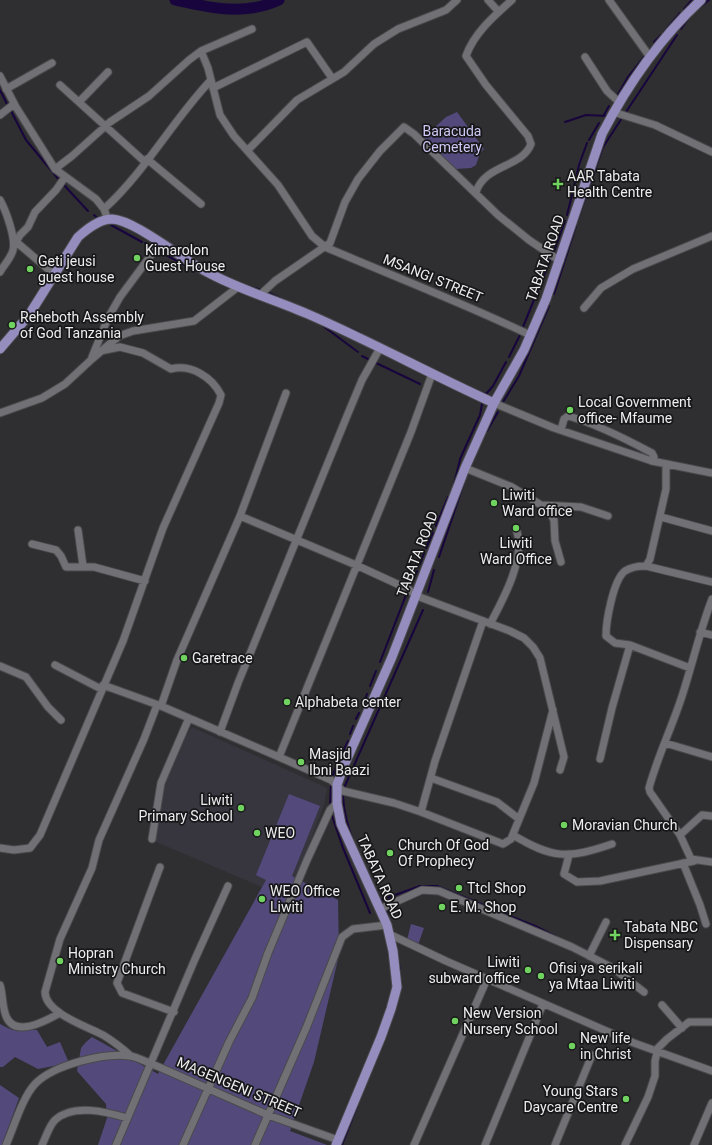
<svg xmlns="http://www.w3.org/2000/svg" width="712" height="1145" viewBox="0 0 712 1145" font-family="Roboto,sans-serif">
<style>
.built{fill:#37363f}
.green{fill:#534a7b}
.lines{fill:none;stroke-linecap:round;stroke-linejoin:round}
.stream{stroke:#18053d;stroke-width:2}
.river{stroke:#18053d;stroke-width:11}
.minor-casing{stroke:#4a4a4d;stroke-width:9}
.major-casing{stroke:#4a4a4d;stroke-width:11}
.minor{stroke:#717175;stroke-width:7}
.major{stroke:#948dbe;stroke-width:9}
.poi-dot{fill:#70d35f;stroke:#171719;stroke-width:1.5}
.labels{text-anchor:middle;stroke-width:3.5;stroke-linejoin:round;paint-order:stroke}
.park-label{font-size:14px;fill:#cec8f4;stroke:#171719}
.poi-label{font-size:14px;fill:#ededef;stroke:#171719;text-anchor:start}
.street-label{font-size:14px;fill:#ededef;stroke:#171719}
</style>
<rect width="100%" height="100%" fill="#2f2f32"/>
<path class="built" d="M192 727 327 788 324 805 293 886 276 893 154 841 164 785 171 767 181 742Z"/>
<path class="green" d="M457 112 484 149 480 153 476 165 471 168 455 169 422 139 446 117Z
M289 794 320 806 292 876 338 900 339 955 314 1062 290 1131 327 1145H98L107 1118 106 1104 77 1071 81 1048 86 1042 92 1037 158 1074 266 880 256 875Z
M411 924 424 928 418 945 407 940Z
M0 1024 12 1030H37L47 1047 60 1042 69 1063 38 1069 15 1057 3 1067H0Z
M0 1085 19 1098 2 1145H0Z"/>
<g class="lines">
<path class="stream" d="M699 8 709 0
M684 9 692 0
M681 29 689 18
M664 32 680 13
M654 42 661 35
M0 90 8 106
M617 96 628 77 646 54
M10 109 26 140 60 181
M626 112 677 35
M604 115 609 106
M565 122 586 115 608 116
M589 140 599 123
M63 184 88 211
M573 190 579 165 587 143
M94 215 99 219
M567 215 572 195
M577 222 603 147 622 118 615 117
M111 225 142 242
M145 243 153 248
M158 251 212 279
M553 254 565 221
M247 286 262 290
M267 292 286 301
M554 294 576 226
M323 326 358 352
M523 327 551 258
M349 328 360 333
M362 356 370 360
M509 357 520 335
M374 362 420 384
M480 392 486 394 493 386 506 362
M503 402 519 376 549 306
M487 431 498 412
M460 459 480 415 482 404
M454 484 460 460
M436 526 448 497
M426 548 433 533
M439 557 464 483
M420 564 424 553
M411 584 417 571
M428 592 434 570
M380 662 406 595
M370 686 376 671
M363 705 367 694
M356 719 359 713
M350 734 353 726
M341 756 348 741
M332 777 339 760
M344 788 423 610
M343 796C344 831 367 872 382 903
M330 806 331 783
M331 813 343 848 370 913
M381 900 420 886H437L535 926 557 937
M386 910 388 916
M396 945 400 970
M342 1145 357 1107"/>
<path class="river" d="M175 0C211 8 244 16 279 0"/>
<g class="minor-casing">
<path id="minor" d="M488 0 498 11
M609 0 650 57
M201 51 208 68 220 115 234 136 278 185 312 236 325 247C393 276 463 303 530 335
M585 57 607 91 620 103
M0 76 16 107 55 169 96 199 104 209 108 220
M60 85 145 162
M213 88 307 42 332 78
M6 89 52 63
M79 102 108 72
M613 112 655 125 712 152
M0 115 14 104
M248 150 297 100 344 72 374 44 398 29 446 10 457 0
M147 159 201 204
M55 169 72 156 110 122 149 96 189 60 201 51 252 29
M476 192C485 164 522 168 531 144L528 136 486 85 466 56C474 33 495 15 512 0
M0 200C6 211 16 238 13 250 11 258 4 265 0 272
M104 209C145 172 173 120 211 80
M14 240 55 275
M16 242 20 235 28 227 35 212 56 190 65 177
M261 294 275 281 330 243 345 202 358 179 380 151 404 127 414 134 498 215 529 240 560 261
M584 308 601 288 633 269 712 236
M92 357 108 318 120 297 160 243
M494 403 554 428 652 461 712 473
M0 413 42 398 65 384 92 359 119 336 133 331 194 321 238 287
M561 430 564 419 568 416C597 424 626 439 652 453L654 457 652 461
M666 464V489L650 559 646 566C638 566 631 567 625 571 613 580 606 622 606 636L615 643 630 645 690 668
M465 468 512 487 541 505 581 507 608 516
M546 506 554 520 555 541 561 562
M240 516 356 565 408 589 417 596 510 631 524 638 533 647 540 658 564 757 560 770
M661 517 712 531
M78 530 83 566
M32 544 56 550 61 556 66 567H94L145 581
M646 566 712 582
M712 599C700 630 693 662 683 693 673 725 658 755 649 788L650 792 680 835 691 859 712 862
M490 624C503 600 527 556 516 529
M700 632 712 635
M55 665 101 689
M0 666 26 677 48 707 61 720
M103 685 161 706 279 757 331 780 343 791 394 803 421 812 503 844 511 839 534 783 553 710
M161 706 177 660 240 516 286 393
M220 732 238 683 347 416 362 380 380 348
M665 743 712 757
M279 757 411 432 432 374
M600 759 612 708 630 645
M431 778 497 802 519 819
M421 812 435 761 483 621
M513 835C553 859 568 859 612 844
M680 835 702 815 711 816
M152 839 161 783 189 718
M0 848 14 850 30 848 40 835 123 641 163 528 219 403 221 395C212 377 191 364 171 369L143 353 120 347 100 351
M569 855 564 874 577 882 600 881 694 861
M683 863 700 905 706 924
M160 867 117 983 122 993 174 1012
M380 909 422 890 439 891 572 947 613 968 644 992
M389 934 446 961 634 1043 712 1071
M589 956 606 922
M0 985C3 995 2 1006 6 1016 15 1039 47 1020 60 1013
M662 1005 682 1028
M131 1056C122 1048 113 1041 103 1035 88 1027 45 1013 45 992L60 939 92 868 99 840 144 739 157 705
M6 1145C14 1127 22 1098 35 1084 53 1065 105 1052 130 1056 137 1057 144 1061 150 1063L268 1115 338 1140
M42 1145C46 1137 49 1126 55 1120 73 1103 107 1112 127 1118
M116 1145 195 959 228 886
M183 1145 229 1042 252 998 268 953 307 860 330 810 337 803
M255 1145 307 1026 342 937 353 929 387 925
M414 1145 487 979
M485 1145 543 1004
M555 1145 592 1055
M625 1145 648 1097 655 1076V1061L658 1048 667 1039 689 1022H712
M694 1145 712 1103"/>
</g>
<g class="major-casing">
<path id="major" d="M0 349 29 315 78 237C87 229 99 219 112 219 135 220 183 260 207 272 240 290 276 300 310 315 372 342 432 375 494 403
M336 1145 381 1037 391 1009 397 987 393 951 387 925 341 824 337 803V785L343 768 392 657 465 468 494 403 524 350 546 299 602 134C627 86 661 37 701 0"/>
</g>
<use href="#minor" class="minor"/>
<use href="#major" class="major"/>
</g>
<g class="poi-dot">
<path d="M556 178h4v4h4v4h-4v4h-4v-4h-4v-4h4z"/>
<circle cx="137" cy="258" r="4"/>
<circle cx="30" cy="269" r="4"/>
<circle cx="12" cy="325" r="4"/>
<circle cx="570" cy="410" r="4"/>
<circle cx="494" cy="503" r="4"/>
<circle cx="516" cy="528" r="4"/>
<circle cx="184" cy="658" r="4"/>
<circle cx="287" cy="702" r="4"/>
<circle cx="301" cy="762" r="4"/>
<circle cx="241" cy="808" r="4"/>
<circle cx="564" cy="825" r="4"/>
<circle cx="257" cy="833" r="4"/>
<circle cx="390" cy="853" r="4"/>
<circle cx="459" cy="888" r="4"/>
<circle cx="262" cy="899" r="4"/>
<circle cx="442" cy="907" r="4"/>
<path d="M613 929h4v4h4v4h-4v4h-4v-4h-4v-4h4z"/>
<circle cx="60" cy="961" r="4"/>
<circle cx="528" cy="970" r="4"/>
<circle cx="541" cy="976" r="4"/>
<circle cx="455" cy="1021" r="4"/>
<circle cx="572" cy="1046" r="4"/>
<circle cx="626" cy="1099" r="4"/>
</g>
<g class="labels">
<g class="park-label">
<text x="452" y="136">Baracuda<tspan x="452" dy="16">Cemetery</tspan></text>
</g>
<g class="poi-label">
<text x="567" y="181">AAR Tabata<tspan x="567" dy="16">Health Centre</tspan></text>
<text x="145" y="255">Kimarolon<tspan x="145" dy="16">Guest House</tspan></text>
<text x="38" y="266">Geti jeusi<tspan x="38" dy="16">guest house</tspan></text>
<text x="20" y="322">Reheboth Assembly<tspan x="20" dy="16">of God Tanzania</tspan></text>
<text x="578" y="407">Local Government<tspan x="578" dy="16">office- Mfaume</tspan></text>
<text x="502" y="500">Liwiti<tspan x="502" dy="16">Ward office</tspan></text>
<text x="516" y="548" text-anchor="middle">Liwiti<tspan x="516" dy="16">Ward Office</tspan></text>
<text x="192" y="663">Garetrace</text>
<text x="295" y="707">Alphabeta center</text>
<text x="309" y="759">Masjid<tspan x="309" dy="16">Ibni Baazi</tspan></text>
<text x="233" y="805" text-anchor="end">Liwiti<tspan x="233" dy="16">Primary School</tspan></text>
<text x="572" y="830">Moravian Church</text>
<text x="265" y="838">WEO</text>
<text x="398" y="850">Church Of God<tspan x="398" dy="16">Of Prophecy</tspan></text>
<text x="467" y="893">Ttcl Shop</text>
<text x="270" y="896">WEO Office<tspan x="270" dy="16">Liwiti</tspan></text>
<text x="450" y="912">E. M. Shop</text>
<text x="624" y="932">Tabata NBC<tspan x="624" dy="16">Dispensary</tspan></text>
<text x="68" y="958">Hopran<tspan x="68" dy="16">Ministry Church</tspan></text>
<text x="520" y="967" text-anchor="end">Liwiti<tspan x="520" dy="16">subward office</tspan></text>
<text x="549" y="973">Ofisi ya serikali<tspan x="549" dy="16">ya Mtaa Liwiti</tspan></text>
<text x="463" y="1018">New Version<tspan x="463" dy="16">Nursery School</tspan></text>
<text x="580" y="1043">New life<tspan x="580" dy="16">in Christ</tspan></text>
<text x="618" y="1096" text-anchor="end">Young Stars<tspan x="618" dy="16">Daycare Centre</tspan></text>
</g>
<g class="street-label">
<text transform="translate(545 258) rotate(-71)" y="5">TABATA ROAD</text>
<text transform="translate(433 278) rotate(22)" y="5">MSANGI STREET</text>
<text transform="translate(417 554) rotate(-69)" y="5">TABATA ROAD</text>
<text transform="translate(380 877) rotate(66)" y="5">TABATA ROAD</text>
<text transform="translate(239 1087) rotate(23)" y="5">MAGENGENI STREET</text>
</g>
</g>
</svg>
